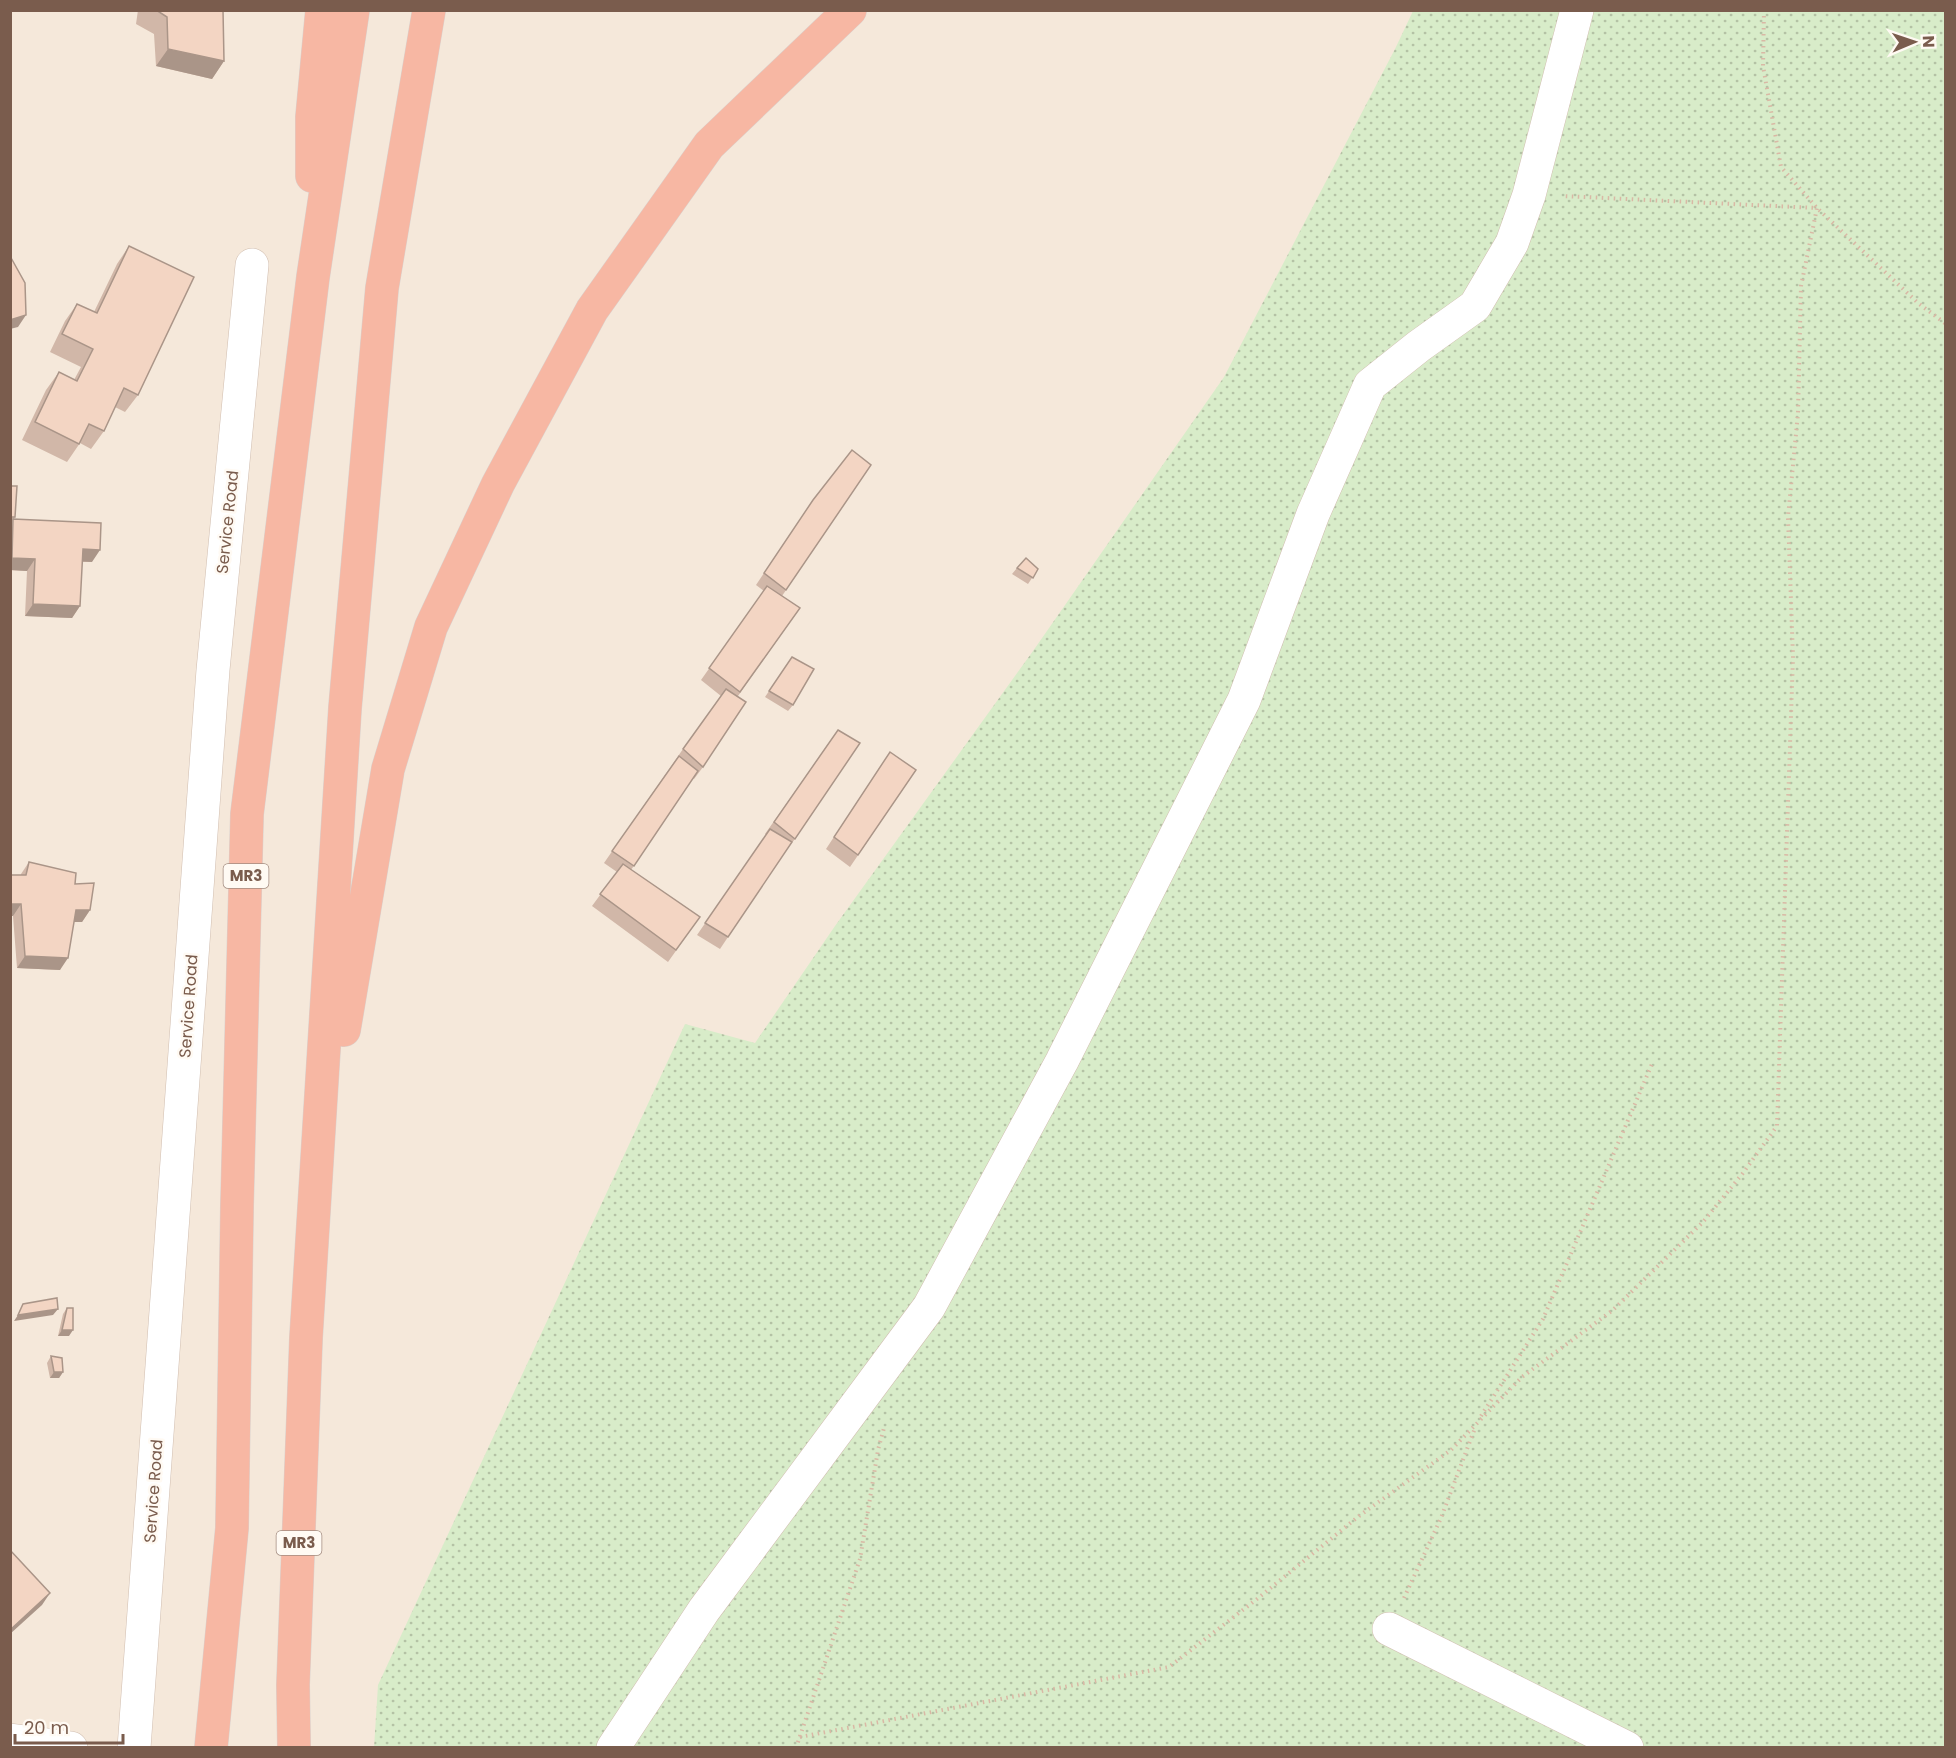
<svg xmlns="http://www.w3.org/2000/svg" width="1956" height="1758" viewBox="0 0 1956 1758" font-family="Poppins,sans-serif">
<style>
.residential{fill:#f5e8da}
.grass{fill:url(#grass-dots)}
.lines{fill:none;stroke-linecap:round;stroke-linejoin:round}
.minor-casing{stroke:#d1beb0;stroke-width:34}
.highway-casing{stroke:#dad1cd;stroke-width:34}
.path{stroke:#d9b8a5;stroke-width:4;stroke-dasharray:1.5 4.5;stroke-linecap:butt}
.minor{stroke:#fff;stroke-width:33}
.highway{stroke:#f7b7a3;stroke-width:33}
.wall{fill:#d1b7a8}
.shaded-wall{fill:#aa9588}
.building{fill:#f3d5c3;stroke:#aa9588;stroke-width:1.5}
.labels{text-anchor:middle;stroke-width:5;stroke-linejoin:round;paint-order:stroke}
.shield{fill:#fffaf3;stroke:#a28b7f;stroke-width:1.5}
.shield-label{font-size:15px;font-weight:bold;fill:#7a5c4d}
.street-label{font-size:16px;fill:#7a5c4d;stroke:#fffaf3}
</style>
<defs>
<pattern id="grass-dots" width="8" height="8" patternUnits="userSpaceOnUse" patternTransform="scale(1.5)"><rect width="8" height="8" fill="#d8ecc9"/><path d="M2 2h.1M6 6h.1" fill="none" stroke="#b4c2a5" stroke-width="1.8" stroke-linecap="round"/></pattern>
</defs>
<rect width="100%" height="100%" fill="#fdf6ec"/>
<path class="residential" d="M11 11H1945V1747H11Z"/>
<path class="grass" d="M1413 11H1945V1747L374 1748 378 1685 685 1024 755 1043 835 926 1033 651 1224 377 1395 49Z"/>
<g class="lines">
<g class="minor-casing">
<path id="minor" d="M1389 1629 1627 1748
M10 1740 71 1748
M134 1748 213 670 252 265
M613 1748 704 1610 929 1307 1062 1061 1244 700 1313 514 1370 385 1419 346 1475 306 1512 243 1529 195 1577 10"/>
</g>
<g class="highway-casing">
<path id="highway" d="M312 176V117L322 10
M344 1030 388 769 431 627 498 484 592 310 709 145 850 10
M211 1748 232 1528 237 1206 247 814 313 277 353 10
M294 1748 293 1685 306 1338 345 708 382 288 429 10"/>
</g>
<path class="path" d="M1764 10 1763 66 1781 167 1817 208 1918 303 1946 324
M1481 1416 1543 1319 1652 1064
M1404 1598 1441 1518 1475 1428
M800 1737 1169 1667 1257 1599 1359 1516 1451 1450 1522 1377 1613 1310 1703 1222 1743 1173 1777 1126 1793 657 1788 517 1798 413 1801 286 1817 208 1563 196
M796 1748 860 1559 878 1450 884 1428"/>
<use href="#minor" class="minor"/>
<use href="#highway" class="highway"/>
</g>
<path class="wall" d="M138 10H223L224 61 212 79 156 66 154 34 136 24Z
M129 246 138 395 125 412 115 407 104 431 91 449 80 443 67 462 22 440 46 390 59 372 74 380 81 367 50 352 65 321 77 304 94 312 117 264Z
M871 465 782 596 800 608 738 696 703 767 694 779 693 778 631 870 700 917 668 962 592 906 617 872 604 863 683 749 721 696 701 680 764 591 756 585 813 500Z
M10 486 15 517 14 519 92 562H82L80 606 72 618 25 616 27 571 10 570Z
M1017 568 1038 569 1028 584 1012 574Z
M792 657 793 705 788 711 765 697Z
M838 730 795 839 786 850 720 949 697 935 766 835 765 834Z
M882 764 916 770 850 867 826 849Z
M29 862 75 884 90 910 82 922H74L60 970 17 968 13 916 21 874Z
M67 1308 69 1336H58L63 1314Z
M51 1356 63 1372 59 1378H50L47 1363Z"/>
<path class="shaded-wall" d="M168 49 224 61 212 79 156 66Z
M26 315 18 327 10 329V320Z
M83 549 100 550 92 562 74 561Z
M12 558 35 559 27 571 10 570V560Z
M33 604 80 606 72 618 25 616Z
M10 904H21L13 916H10Z
M76 910H90L82 922H67Z
M25 956 68 958 60 970 17 968Z
M58 1309 53 1315 14 1321 18 1315Z
M62 1330H73L69 1336H58Z
M54 1372H63L59 1378H50Z
M50 1593 42 1605 10 1634V1630Z"/>
<path class="building" d="M156 10H223L224 61 168 49 167 17Z
M129 246 194 277 138 395 124 388 104 431 89 424 79 444 35 422 59 372 77 381 93 349 62 334 77 304 97 313Z
M10 256 25 283 26 315 10 320Z
M852 450 871 465 786 590 764 573 813 500Z
M10 486H17L15 517H10Z
M13 519 101 523 100 550 83 549 80 606 33 604 35 559 12 558Z
M1026 558 1038 569 1033 578 1017 568Z
M767 586 800 608 740 692 709 668Z
M792 657 814 669 793 705 769 691Z
M726 689 746 702 703 767 683 749Z
M838 730 860 743 795 839 774 822Z
M890 752 916 770 858 855 834 837Z
M679 756 698 771 634 866 612 851Z
M770 829 792 842 728 937 705 923Z
M29 862 76 873 75 884 94 883 90 910H76L68 958 25 956 21 904H10V875H26Z
M623 864 700 917 676 950 600 894Z
M57 1298 58 1309 18 1315 23 1304Z
M67 1308H73V1330H62Z
M51 1356 62 1358 63 1372H54Z
M10 1550 50 1593 10 1630Z"/>
<g class="labels">
<g class="shield">
<rect x="223.5" y="864" width="45" height="24" rx="4.5"/>
<rect x="276.5" y="1531" width="45" height="24" rx="4.5"/>
</g>
<g class="shield-label">
<text x="246" y="881">MR3</text>
<text x="299" y="1548">MR3</text>
</g>
<g class="street-label">
<text transform="translate(227 522) rotate(-84)" y="6">Service Road</text>
<text transform="translate(188 1006) rotate(-86)" y="6">Service Road</text>
<text transform="translate(153 1491) rotate(-86)" y="6">Service Road</text>
</g>
</g>
<rect width="1956" height="1758" fill="none" stroke="#7a5c4d" stroke-width="24"/>
<g transform="translate(1914 42) rotate(88)" stroke="#fffaf3" stroke-width="4.5" paint-order="stroke">
<path d="M0-4.5L10 22L0 15L-10 22Z" fill="#7a5c4d"/>
<text y="-9" font-size="16" font-weight="bold" text-anchor="middle" fill="#7a5c4d">N</text>
</g>
<path d="M15 1734v9h108v-9" fill="none" stroke="#7a5c4d" stroke-width="3"/>
<text x="24" y="1734" font-size="18" fill="#7a5c4d" stroke="#fffaf3" stroke-width="4.5" paint-order="stroke">20 m</text>
</svg>
